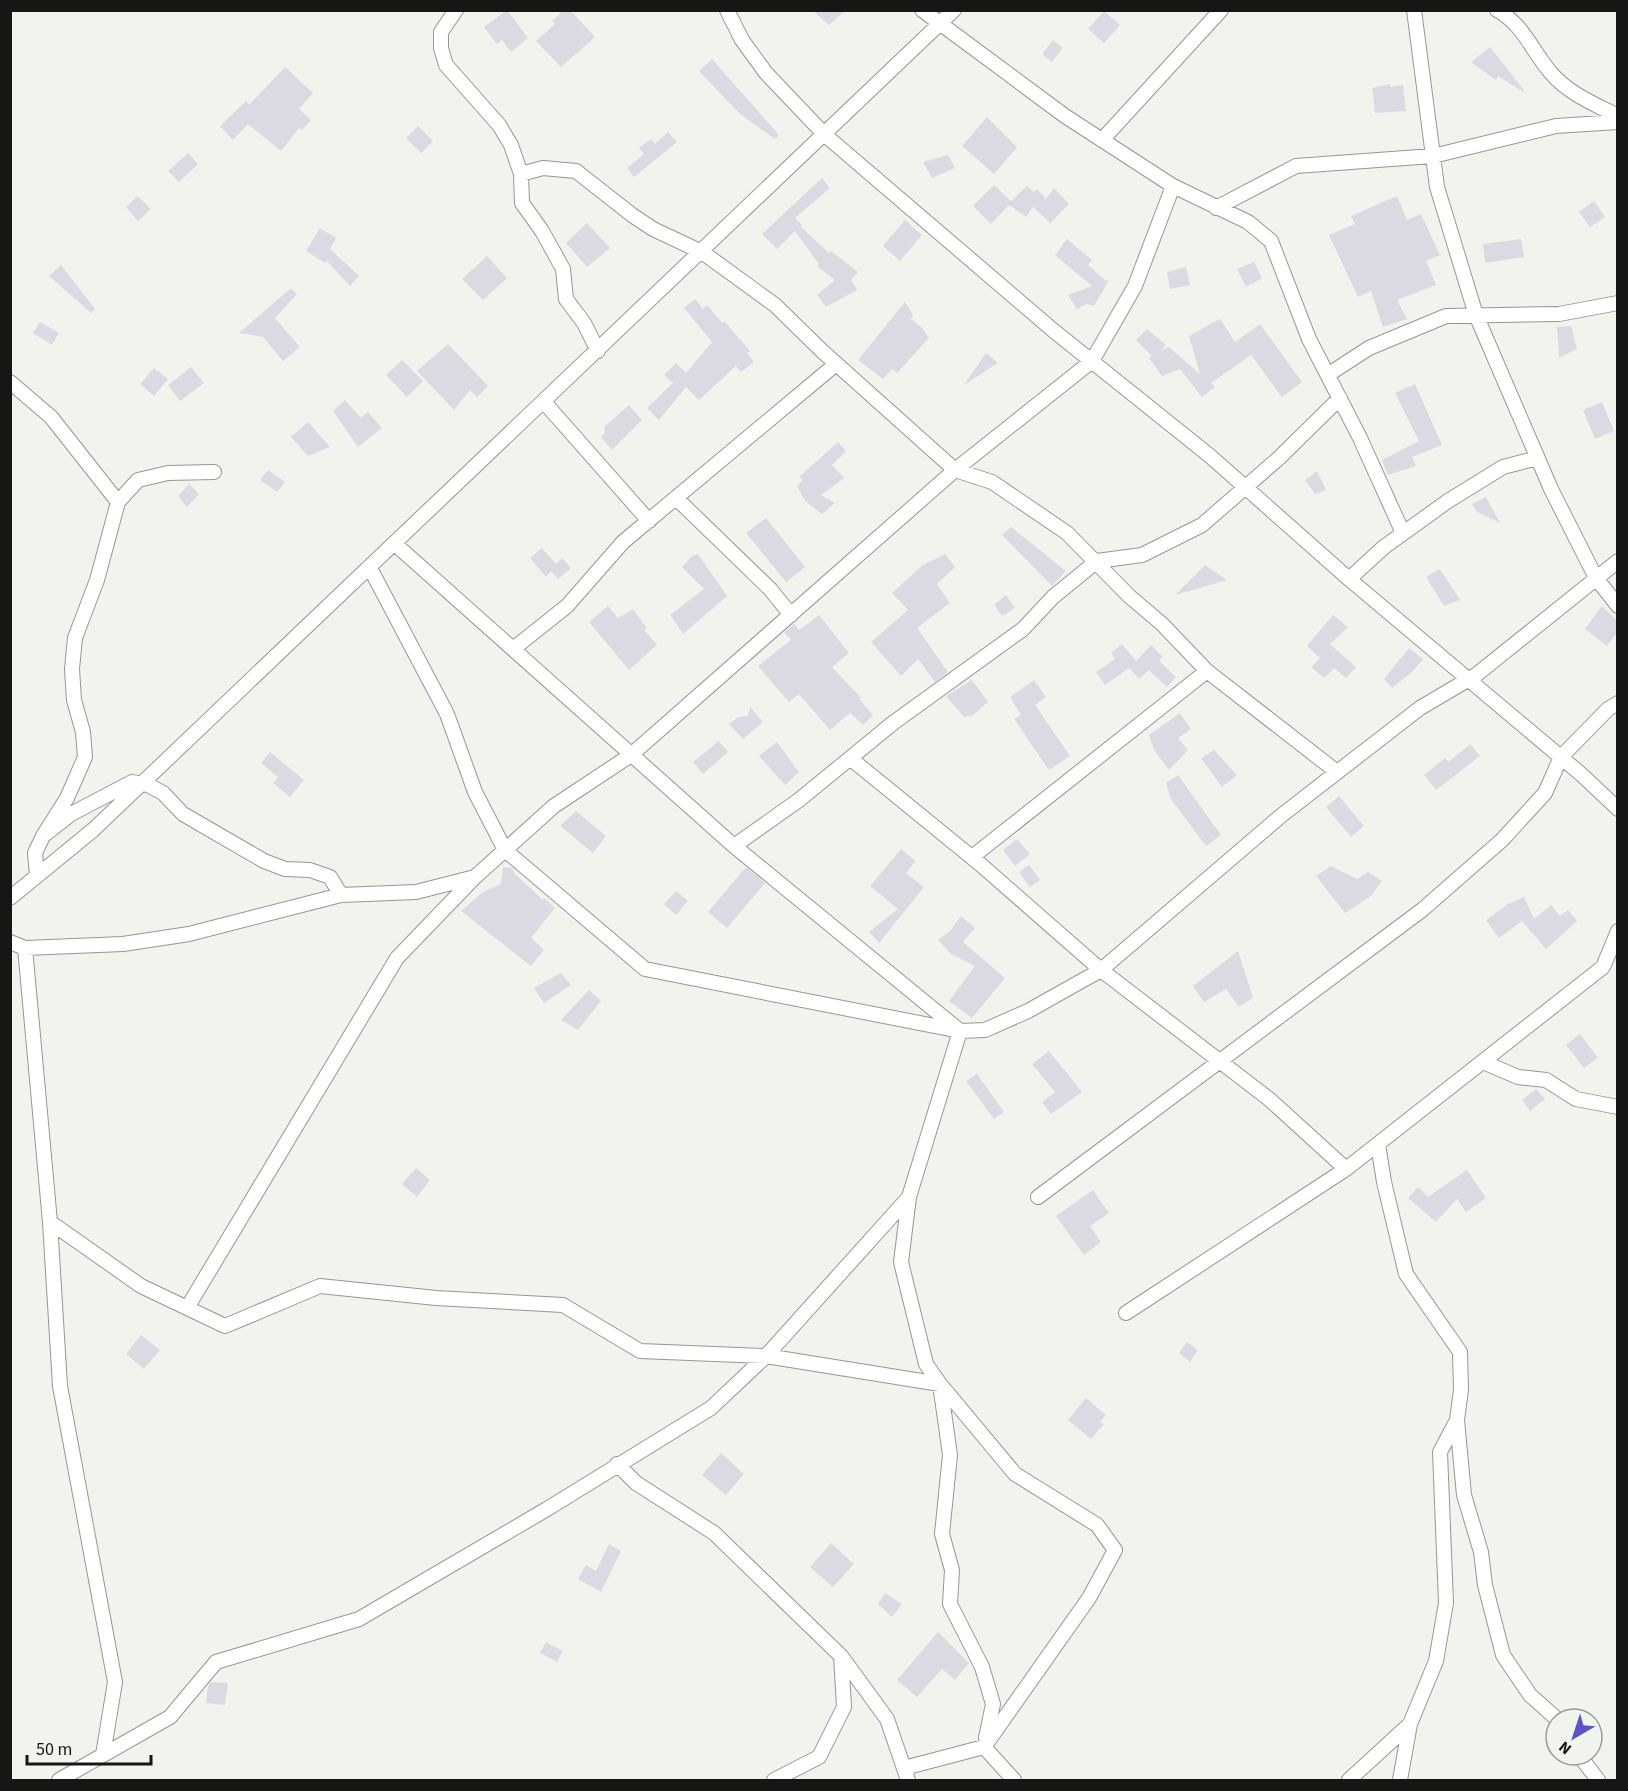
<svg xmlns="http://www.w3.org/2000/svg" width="1628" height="1791" viewBox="0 0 1628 1791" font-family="'Source Sans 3',sans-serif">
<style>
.building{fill:#dadbe2}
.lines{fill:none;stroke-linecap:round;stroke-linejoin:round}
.street-casing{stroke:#959891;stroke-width:16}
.street{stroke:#fff;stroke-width:14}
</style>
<rect width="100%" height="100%" fill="#f1f4ec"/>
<path class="building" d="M507 10 528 38 511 52 502 40 497 44 484 27Z
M564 10H570L595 37 561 67 536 41 555 24 552 21Z
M812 10H846L829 25Z
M1104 11 1120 25 1104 43 1088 29Z
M1053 40 1063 48 1052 62 1042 54Z
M1490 47 1524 90 1523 92 1498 76 1496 80 1471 62Z
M712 59 779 135 775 139 740 114 699 71Z
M285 67 313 93 299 109 311 120 302 130 299 128 281 151 248 124 233 140 220 126 246 101 249 105Z
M1390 84V87L1403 85 1406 111 1375 113 1372 88Z
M987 117 1017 147 994 174 962 146Z
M418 126 433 141 421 153 406 138Z
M668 132 677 142 634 177 627 168 644 154 639 148 651 139 655 144Z
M188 153 198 164 179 182 168 171Z
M948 155 955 168 932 178 923 162Z
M822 178 830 188 795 218 802 225 800 226 829 253 831 251 858 272 851 280 857 290 826 307 817 295 835 280 817 266 819 264 795 231 777 249 762 234Z
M994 185 1011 201 1027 186 1034 192 1037 189 1046 199 1054 188 1069 204 1050 223 1033 207 1026 217 1009 205 991 224 973 206Z
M138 196 151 209 138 221 126 207Z
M1397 196 1407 220 1421 214 1440 255 1426 261 1436 285 1397 300 1407 319 1383 327 1371 291 1358 297 1329 235 1355 224 1351 216Z
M1594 201 1605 217 1590 227 1579 212Z
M905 220 922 235 900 261 883 246Z
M587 223 610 248 587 267 566 243Z
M320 228 336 238 330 249 359 276 350 286 327 261 325 263 306 251Z
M1067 239 1092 260 1088 265 1106 281 1109 280 1094 306 1087 304 1077 309 1068 295 1092 286 1055 255Z
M1521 239 1524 257 1485 263 1483 244Z
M487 256 507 278 483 300 462 279Z
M1254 262 1262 278 1246 287 1237 269Z
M61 265 95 309 91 313 49 276Z
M1186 267 1190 285 1170 289 1167 272Z
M291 288 297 294 275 318 300 347 283 361 263 337 239 333Z
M695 299 703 309 707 305 722 323 724 321 750 351 747 353 754 362 741 372 736 366 699 400 686 387 659 420 647 408 673 383 664 375 676 363 686 373 712 342 684 308Z
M905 302 913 315 911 319 921 327 929 338 897 373 892 369 883 379 858 360Z
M1220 319 1235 342 1260 324 1302 382 1282 397 1251 355 1211 383 1215 387 1202 397 1180 369 1162 376 1149 358 1152 356 1136 340 1147 329 1166 345 1161 351 1169 347 1200 374 1189 336Z
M40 322 59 333 52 345 33 333Z
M1571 326 1577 349 1559 358 1557 327Z
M448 344 488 386 477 397 470 390 454 410 417 371Z
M986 353 998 363 964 385Z
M402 360 423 381 407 397 386 375Z
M191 367 204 383 180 401 168 385Z
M154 368 168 379 154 396 140 384Z
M1415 384 1442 445 1412 457 1416 466 1388 475 1382 460 1419 441 1395 393Z
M345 400 361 418 368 412 382 428 358 447 333 411Z
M1602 402 1614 431 1595 439 1583 410Z
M629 405 642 420 612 450 601 437 605 433 604 427Z
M308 422 330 447 308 456 291 437Z
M838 442 846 451 832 465 844 478 821 495 835 503 822 514 805 501 797 486 803 480 799 477Z
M268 470 285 482 277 492 260 480Z
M1317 471 1326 490 1315 494 1305 480Z
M189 484 199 494 187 507 178 496Z
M1486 497 1500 523 1477 512 1472 504Z
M766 518 805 567 786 582 746 533Z
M1011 527 1066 571 1052 586 1002 535Z
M542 548 556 564 562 558 571 568 558 579 551 571 546 577 530 558Z
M698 554 727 596 683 634 670 615 704 589 682 567 692 556Z
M945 554 955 567 937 584 950 603 917 628 948 672 935 682 918 659 901 676 871 642 908 610 892 593 923 565Z
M1205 565 1227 580 1175 595Z
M1440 569 1460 600 1444 606 1426 577Z
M1006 595 1015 608 1002 616 994 605Z
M608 606 618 618 633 609 647 628 644 630 657 645 629 670 589 622Z
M1602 606 1617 621V633L1607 646 1585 629Z
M819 615 849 653 832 667 861 698 859 699 873 715 863 725 850 713 830 730 799 694 789 702 758 666 791 640 784 632 794 624 799 630Z
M1333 615 1348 627 1330 644 1356 667 1346 678 1334 668 1324 678 1311 667 1320 658 1307 646Z
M1122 644 1136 661 1151 645 1163 657 1159 661 1176 677 1167 687 1149 670 1139 679 1129 668 1105 685 1096 672 1115 659 1111 653Z
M1409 648 1423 659 1412 672 1392 688 1384 679Z
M972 680 988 702 973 715 964 717 946 696Z
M1034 680 1046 697 1035 705 1070 756 1049 770 1014 719 1021 715 1010 697Z
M750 707 763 722 743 739 729 724 738 717 748 716Z
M1180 713 1191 729 1178 738 1188 750 1169 770 1154 750 1149 735Z
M719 741 728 752 703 774 693 762Z
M777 742 799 772 785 785 759 756Z
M1470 744 1480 756 1436 790 1424 775 1445 758 1449 762Z
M1214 750 1237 775 1222 787 1201 758Z
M270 752 304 780 290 797 273 783 278 777 261 763Z
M1178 775 1221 835 1206 846 1171 799 1166 783Z
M1339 796 1364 826 1351 837 1326 807Z
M576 811 606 836 593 853 560 826Z
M1017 839 1030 854 1015 866 1003 850Z
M901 849 916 861 906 873 924 887 879 943 869 932 898 909 870 886Z
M1029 865 1040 880 1030 887 1019 872Z
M1331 866 1357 879 1368 872 1382 881 1371 896 1345 913 1316 876Z
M503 867 512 868 515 874 543 900 544 898 555 908 531 938 544 950 531 966 461 911 483 892 501 884Z
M746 867 765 883 727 928 708 912Z
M676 891 688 901 676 915 664 904Z
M1524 897 1534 919 1551 905 1560 916 1568 910 1577 921 1546 949 1522 921 1499 938 1486 920 1508 904Z
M961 916 975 928 963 942 1005 978 972 1018 949 1001 975 966 951 954 938 940 950 931Z
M1238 951 1253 998 1239 1007 1226 989 1204 1002 1193 986Z
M561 973 571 985 544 1003 534 988Z
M589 990 601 1001 578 1030 561 1020Z
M1580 1034 1598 1058 1584 1068 1566 1045Z
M1049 1051 1082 1092 1051 1114 1042 1102 1055 1092 1032 1064Z
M977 1074 1004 1112 994 1119 966 1081Z
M1536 1089 1545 1099 1530 1111 1522 1100Z
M416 1168 430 1180 417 1197 402 1184Z
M1467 1170 1486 1198 1466 1212 1457 1199 1436 1222 1408 1198 1418 1187 1428 1197Z
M1093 1190 1109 1213 1090 1226 1101 1242 1084 1255 1056 1216Z
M141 1335 160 1350 144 1369 126 1354Z
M1187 1342 1198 1350 1190 1362 1179 1353Z
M1086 1398 1106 1415 1100 1422 1104 1424 1091 1439 1068 1420Z
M721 1453 744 1474 726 1495 702 1475Z
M831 1543 854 1564 833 1587 810 1567Z
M609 1544 621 1551 601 1592 578 1579 586 1565 596 1571Z
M885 1593 902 1604 892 1617 878 1604Z
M938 1632 969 1663 955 1680 942 1669 917 1697 897 1680Z
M546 1642 563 1651 557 1662 540 1653Z
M211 1682 228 1683 225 1705 206 1703 208 1686Z"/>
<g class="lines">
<g class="street-casing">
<path id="street" d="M456 10 441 32V48L446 65 499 125 511 145 521 174 522 203 542 231 563 269 566 299 584 323 598 351
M727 10 742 40 766 73 825 135 1054 331 1210 456 1349 579 1582 775 1618 809
M922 10 1065 116 1173 186 1248 222 1271 241 1309 339 1360 438 1403 533
M1414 10 1437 187 1476 315 1551 489 1596 578 1618 606
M1497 10C1524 25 1532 51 1551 73 1568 93 1594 104 1618 116
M1102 140 1221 10
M521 174 543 168 576 171 632 215 653 229 702 252 775 305 822 351 955 470 992 482 1067 533 1129 596 1162 624 1207 671 1337 772
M1216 208 1296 166 1433 156 1556 126 1618 122
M1329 374 1369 348 1446 316 1559 314 1618 303
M10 382 51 417 118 502
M544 402 649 521
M676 498 770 589 791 615
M395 544 734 846 960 1031 985 1030 1028 1011 1101 970 1282 815 1420 708 1476 675 1618 561
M1349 579 1384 547 1448 501 1503 467 1538 458
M513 649 567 606 623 542 836 364
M850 758 980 864 1101 970 1269 1099 1346 1169
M43 836 67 798 85 757 83 732 74 700 72 669 75 638 97 580 118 502 138 480 168 473 214 472
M734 846 799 800 893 723 1023 629 1053 597 1097 561 1142 555 1202 525 1279 458 1340 398
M972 857 1207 671
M37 876 35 853 43 836 71 814 132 782 148 785 163 793 183 814 264 861 285 869 310 870 330 877 341 895
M10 898 93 830 954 10
M10 942 25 948 123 944 189 934 341 895 416 892 475 877 554 806 631 755 955 470 1092 361 1135 286 1173 186
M25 948 50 1222 60 1386 115 1682 103 1755
M1483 1062 1518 1077 1546 1080 1576 1099 1618 1107
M1378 1144 1384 1182 1406 1274 1460 1352 1461 1390 1457 1420 1464 1495 1481 1552 1485 1585 1503 1655 1530 1695 1557 1719
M909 1197 901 1262 926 1364 940 1384 950 1455 942 1534 952 1570 950 1604 982 1667 993 1704 986 1738
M1038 1197 1422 910 1502 840 1545 793 1561 757 1608 709 1618 703
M50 1222 141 1286 225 1326 320 1286 436 1298 563 1305 640 1351 766 1356 940 1384 1015 1474 1097 1525 1115 1550 1089 1598 984 1747 904 1768
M187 1308 397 958 475 877
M1126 1313 1346 1169 1603 967 1618 931
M617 1464 636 1483 714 1533 841 1656 887 1719 908 1780
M984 1747 1014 1780
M1579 1755 1598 1780
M59 1780 170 1717 216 1662 359 1619 547 1509 711 1408 766 1356 909 1197 960 1031 645 969 505 850 475 792 447 714 370 568
M774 1780 819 1757 844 1707 841 1656
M1349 1780 1410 1724
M1400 1780 1410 1724 1436 1661 1446 1603 1440 1452 1457 1420"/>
</g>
<use href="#street" class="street"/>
</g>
<rect width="1628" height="1791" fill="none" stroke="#161714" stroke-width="24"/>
<g transform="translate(1574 1737) rotate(219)"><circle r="28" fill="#f1f4ec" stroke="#999c96" stroke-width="1.5"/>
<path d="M0-4.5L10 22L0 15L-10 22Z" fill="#5c53cc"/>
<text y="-9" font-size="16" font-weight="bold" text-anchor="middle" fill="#161714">N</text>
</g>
<path d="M27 1755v9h124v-9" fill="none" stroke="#161714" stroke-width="3"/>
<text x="36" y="1755" font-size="18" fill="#161714" stroke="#f1f4ec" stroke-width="4.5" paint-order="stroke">50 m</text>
</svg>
